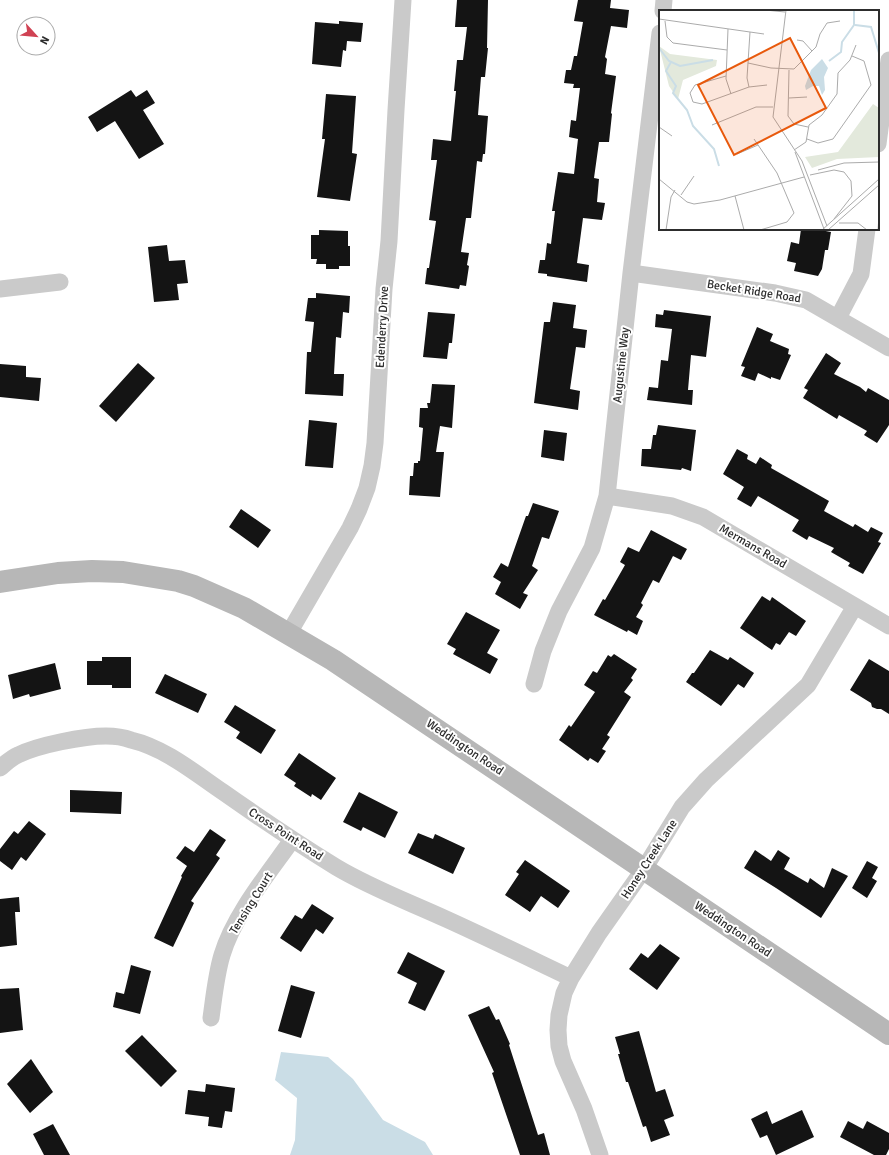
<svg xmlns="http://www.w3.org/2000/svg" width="889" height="1155" viewBox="0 0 889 1155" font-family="Signika,sans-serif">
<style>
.water{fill:#cadde6}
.building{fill:#141414}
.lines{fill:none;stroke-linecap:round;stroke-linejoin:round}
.minor{stroke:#cacaca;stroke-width:17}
.secondary{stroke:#b7b7b7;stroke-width:22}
.labels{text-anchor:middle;stroke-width:4;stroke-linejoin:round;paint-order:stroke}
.street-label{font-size:12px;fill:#2d2d2d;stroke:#fff}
.inset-river{fill:none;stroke:#cadde6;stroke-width:2}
.inset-road{fill:none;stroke:#ababab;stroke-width:1}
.view{fill:#e8590c;fill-opacity:0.15;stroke:#e8590c;stroke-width:2}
.inset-edge{fill:none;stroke:#2d2d2d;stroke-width:2}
</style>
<rect width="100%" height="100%" fill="#fff"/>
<path class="water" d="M281 1052 328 1057 353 1079 383 1120 425 1142 433 1155H290L295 1140 297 1098 275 1080Z"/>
<path class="building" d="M457 0H488L487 48H488L485 77H481L478 115 488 116 485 154H483L482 162 477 161 471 218H466L461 252 469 253 467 265 469 266 466 286 460 285 459 289 425 284 427 268H429L436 221 429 220 437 160H431L433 139 451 141 456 91H454L457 60H463L467 27H455Z
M578 0H611L610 8 629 10 627 28 611 26 605 57 607 59 605 74 616 76 611 113 612 114 609 142H599L594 178 599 179 597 202 605 203 602 220 583 218 577 263 589 265 587 282 547 276V274L538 273 540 260H545L547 243 551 244 555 211H552L558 172 574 174 578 139 569 137 571 120 576 121 580 88H573L574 84 564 83 566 70H571L574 56H577L583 22 574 21Z
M339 21 363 23 361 42 347 41 346 51 343 50 341 67 312 64 315 22 339 24Z
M131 90 136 97 147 90 155 103 143 110 164 144 139 159 115 121 97 132 88 117Z
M326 94 356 96 352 153 357 154 350 201 317 197 325 139H322Z
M801 229H815L831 232 828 250H825L822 269 818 276 794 271 796 263 787 261 791 242 799 244Z
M319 230 348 231V246H350V266H339V269H326V264H316L317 259H311V235H319Z
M167 245 169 261 185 260 188 283 177 284 179 300 154 302 148 247Z
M316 293 350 296 349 313 343 312 341 338 336 337 334 374H344L343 396 305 394 307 352H311L314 322 305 321 308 298H316Z
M553 302 576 305 573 328 587 330 585 348 576 347 570 389 580 391 578 410 534 403 544 322H550Z
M664 310 711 316 706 357 691 355 688 390H693L692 405 647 400 649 387 658 388 661 360 668 361 672 329 655 327 656 314 663 315Z
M428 312 455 314 452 343H449L447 359 423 357Z
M757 327 773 334 770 341 789 349 788 354 791 355 780 380 771 377V379L758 373 755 381 741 376 745 367 741 366Z
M826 353 841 363 834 374 860 387 866 392 868 388 889 400V425L877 443 864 435 867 431 839 415 837 419 803 398 808 390 804 388Z
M138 363 155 378 116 422 99 406Z
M0 364 26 366V377L41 378 39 401 0 397Z
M432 384 455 385 452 428 440 426 436 452H444L440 497 409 495 410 476H413L414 463H418V461H420L423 428 419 427 420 408H428L427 403H430Z
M309 420 337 423 333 468 305 466Z
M658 425 696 430 691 471 682 468 681 470 641 466 642 449H651L653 435H656Z
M544 430 567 433 564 461 541 457Z
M737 449 748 455 747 459 756 464 760 457 772 465 771 468 829 501 824 511 853 527 855 524 868 532 871 527 883 533 878 542 881 543 863 574 848 566 850 563 831 552 834 548 809 536 807 540 792 531 799 520 758 496 751 507 737 499 744 487 723 474Z
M533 503 559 511 549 539 542 537 532 566 538 570 523 593 528 595 520 609 495 594 501 582 493 577 501 563 508 567 526 516H528Z
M241 509 271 530 258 548 229 527Z
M651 530 687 549 681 560 673 556 659 583 653 580 641 603 643 605 636 617 643 621 637 635 628 630 627 632 594 615 603 599 605 600 625 565 620 562 628 547 639 552Z
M762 596 770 601 772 597 806 621 796 636 789 632 780 645 776 643 772 650 740 628Z
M466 612 500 630 487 653 498 659 490 674 453 654 456 649 447 644Z
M710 650 728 660 730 657 754 673 744 688 738 684 721 706 686 682 692 673H694Z
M614 654 637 669 631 678 633 680 624 692 631 697 607 735 610 737 602 749 606 751 598 763 590 758 588 761 559 740 569 725 571 727 595 692 584 685 593 671 597 673 608 655 611 657Z
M102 657H131V688H112V685H87V661H102Z
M869 659 889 671V714L881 709H877L872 707 871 703 850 690Z
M55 663 61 689 30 697 29 694 13 699 8 675Z
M165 674 207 694 198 713 155 693Z
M235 705 276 730 261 754 236 738 240 732 224 722Z
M299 753 336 778 321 800 312 794 311 797 294 786 296 783 284 775Z
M70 790 122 792 121 814 70 812Z
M359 792 398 812 385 838 363 827 361 831 343 822Z
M29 821 46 834 26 861 21 857 12 870 0 861V849L14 831 18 834Z
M210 829 226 840 216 855 220 858 191 901 194 903 173 947 154 938 182 877 181 876 187 866 176 858 185 846 194 852Z
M418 833 433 839 435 834 465 848 453 874 408 853Z
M755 850 771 861 778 850 790 858 784 869 808 883 810 878 824 888 832 868 848 876 821 918 776 888 744 868Z
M525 860 570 891 558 908 541 896 530 912 505 895 519 874 516 872Z
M867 861 878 867 872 878 877 881 867 898 852 888Z
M19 897 20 912H15L17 945 0 947V899Z
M312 904 334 918 323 934 316 929 301 952 280 938 295 915 302 919Z
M660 944 680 958 657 990 629 969 641 953 648 958Z
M408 952 445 971 425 1011 408 1003 417 983 397 973Z
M131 965 151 971 140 1014 113 1007 116 992 124 994Z
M291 985 315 992 301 1038 278 1031Z
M19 988 23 1030 0 1033V989Z
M489 1006 496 1020 499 1019 510 1044 509 1045 538 1135 544 1133 550 1155H520L492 1073 494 1072 468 1015Z
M639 1031 656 1092 665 1089 674 1116 664 1120 670 1135 651 1142 646 1126 643 1127 628 1082H626L618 1054H620L615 1037Z
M142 1035 177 1071 161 1087 125 1051Z
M31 1059 53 1092 30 1113 7 1084Z
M206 1084 235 1088 232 1112 225 1111 222 1128 208 1126 209 1117 185 1114 188 1090 205 1092Z
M802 1110 814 1137 776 1155 767 1135 760 1138 751 1119 767 1111 772 1124Z
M848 1121 863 1129 867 1121 889 1133V1149L886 1155H874L840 1137Z
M53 1124 70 1155H44L33 1134Z"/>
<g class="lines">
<path class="minor" d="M663 11 664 0
M878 144 889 60
M631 273 775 293 806 300 889 348
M0 289 60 282
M838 318 861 274 867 229
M607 496 672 506 703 517 889 626
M289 633 350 528 359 509 367 488 372 466 375 443 384 289 389 241 396 110 403 0
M534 684 543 651 559 611 592 548 607 496 631 273 660 33
M0 768C6 763 11 758 18 755 38 745 84 736 106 736 115 736 123 737 131 740 165 748 195 773 223 792 260 818 297 843 336 867 371 888 409 902 446 919 488 938 529 958 571 978
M211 1018C214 997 216 975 222 955 234 915 268 874 292 840
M600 1155 584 1109 563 1061 559 1046 558 1030 559 1015 564 993 571 978 599 933 644 869 682 807 706 780 808 685 855 606"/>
<path class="secondary" d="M0 582 58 573 92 571 123 572 178 581 194 586 244 608 333 660 889 1034"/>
</g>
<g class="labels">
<g class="street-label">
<text transform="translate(754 291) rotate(9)" y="4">Becket Ridge Road</text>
<text transform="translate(382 327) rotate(-87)" y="4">Edenderry Drive</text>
<text transform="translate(621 365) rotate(-84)" y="4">Augustine Way</text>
<text transform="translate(753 546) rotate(30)" y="4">Mermans Road</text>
<text transform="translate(465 747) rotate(34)" y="4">Weddington Road</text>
<text transform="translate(286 834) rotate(33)" y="4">Cross Point Road</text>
<text transform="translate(649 859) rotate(-57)" y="4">Honey Creek Lane</text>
<text transform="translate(251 903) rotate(-58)" y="4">Tensing Court</text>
<text transform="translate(733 929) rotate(34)" y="4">Weddington Road</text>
</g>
</g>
<g transform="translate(659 10)">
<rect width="220" height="220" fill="#fff"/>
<path d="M0 36 11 44 58 50 57 56 24 70 19 89 10 76ZM214 94 220 98V147L178 149 153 158 146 147 179 142Z" fill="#e3e9dc"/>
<path d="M163 49 169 58 165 67 166 80 163 85 160 76H154L147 80 146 76 152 60Z" fill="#cadde6"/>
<path class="inset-river" d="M196 15 212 17 220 43M0 38 10 51 21 56 54 50M170 51 182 42 183 32 195 15V0M12 52 7 61 17 76 14 83 28 100 34 116 55 139 60 156"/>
<path class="inset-road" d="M106 0 126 2M127 0 114 107 143 151 168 216M0 9 105 24M6 11 8 27 14 33 68 40M69 19 67 69 72 84M138 30 144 31 153 41M89 53 112 58 135 59 157 37 161 24 168 13 181 11M130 60 129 106 135 114 149 117M67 66 36 75 31 83 34 92 43 94 90 77 108 75M90 77 88 68 91 22M130 88 148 87M53 115 97 97H114M0 117 13 126M95 129 118 163 135 203 128 212 101 220M148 129 159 133 174 129 212 75 205 51 193 46M135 140 147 132 150 115 163 105 178 84 179 63 191 50 197 35M136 142 165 219M78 144 99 135M159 160 185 153 220 152M151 165 175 160 185 162 192 171 193 186 175 209M0 169 28 192 35 194 61 190 145 167M22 185 35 166M76 186 85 220M180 213H199L208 220M7 220 12 187 16 180M163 220 220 169M169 220 220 175M219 220 220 206"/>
<path class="view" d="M131 28 167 98 75 145 39 75Z"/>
<rect width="220" height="220" class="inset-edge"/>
</g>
<g transform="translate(36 36) rotate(117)"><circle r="19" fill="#ffffff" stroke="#ababab"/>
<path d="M0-3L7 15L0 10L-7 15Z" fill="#d04253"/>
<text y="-6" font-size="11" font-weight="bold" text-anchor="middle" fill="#2d2d2d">N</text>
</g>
</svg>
